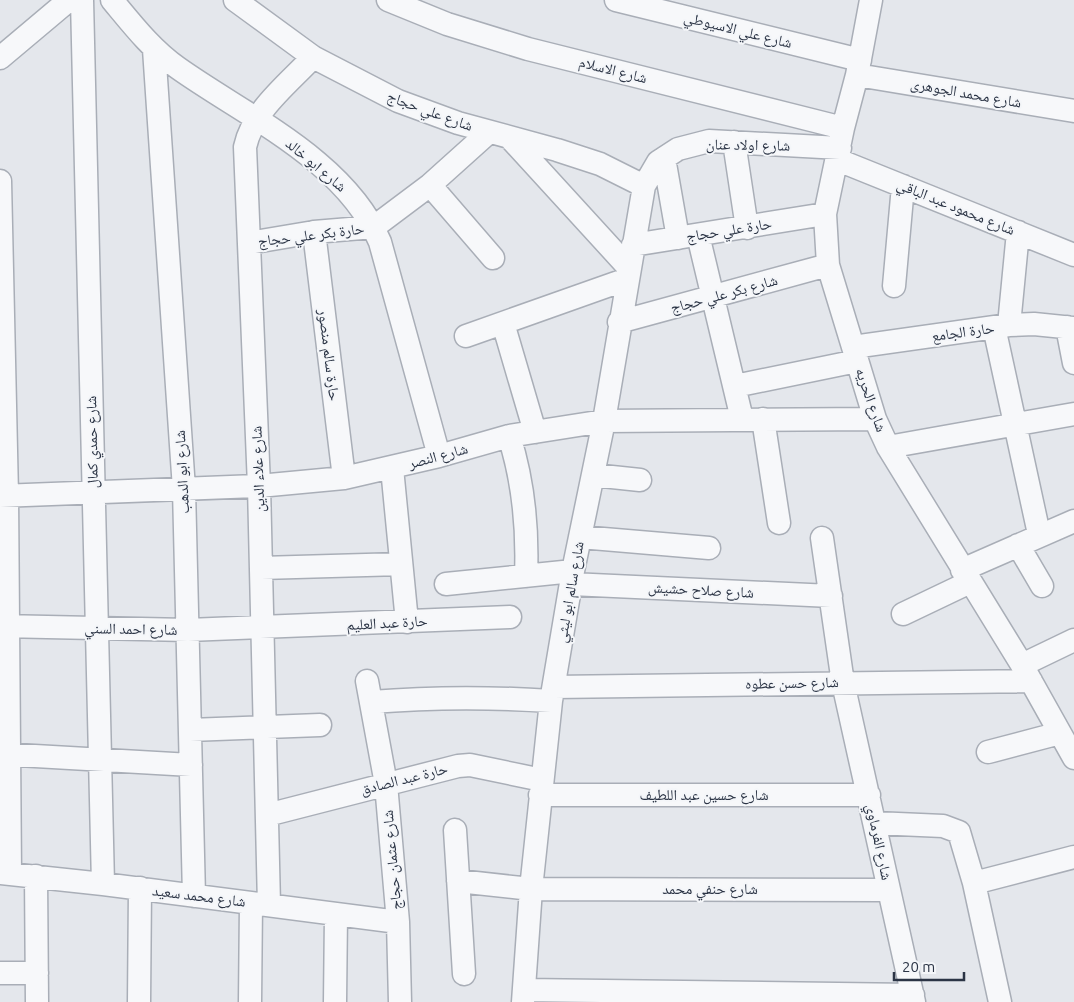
<svg xmlns="http://www.w3.org/2000/svg" width="1074" height="1002" viewBox="0 0 1074 1002" font-family="Ubuntu,'Noto Naskh Arabic',sans-serif">
<style>
.lines{fill:none;stroke-linecap:round;stroke-linejoin:round}
.minor-casing{stroke:#a9aeb7;stroke-width:25}
.minor{stroke:#f7f8fa;stroke-width:22}
.labels{text-anchor:middle;stroke-width:4;stroke-linejoin:round;paint-order:stroke}
.street-label{font-size:15px;fill:#2b3445;stroke:#f4f6f9}
</style>
<rect width="100%" height="100%" fill="#e4e7ec"/>
<g class="lines">
<g class="minor-casing">
<path id="minor" d="M82 0 103 884
M112 0C132 24 152 50 178 68 247 117 345 160 380 242L439 456
M235 0 313 57 398 101 458 123 557 150 600 164 644 186
M388 0 447 24 528 49 843 128
M616 0 860 60
M871 0 857 75 843 128 825 214 828 265 875 419 888 447 1022 665 1074 758
M154 49 184 489 194 896
M0 58 69 0
M857 75 1074 111
M511 139 629 268
M734 142 747 228
M664 158 678 238
M838 160 1074 255
M0 181 7 495 10 874
M430 185 493 258
M314 232 344 478
M698 235 742 419
M249 243 314 232 374 227 430 185 489 132
M633 245 825 214
M894 286 903 186
M619 322 828 265
M503 323 535 432
M1009 325 1018 232
M994 327 1039 534
M1067 327 1074 363
M466 336 627 279
M853 347 1009 325 1034 324 1074 328
M735 386 857 361
M763 419 779 523
M509 436C524 483 528 527 526 576
M888 447 1074 414
M392 468 407 622
M593 475 640 480
M0 496 259 486 344 478 439 456 509 436 604 421 875 419
M580 537 709 548
M822 538 843 683 914 1002
M1018 545 1042 586
M261 568 401 564
M962 570 1074 521
M446 584 573 571
M571 584 831 596
M903 614 970 582
M0 626 188 630 510 617
M1022 665 1074 640
M367 681 386 784 398 922 400 1002
M554 687 1031 681
M371 702C432 697 490 697 551 701
M190 730 320 725
M988 752 1060 733
M0 754 191 765
M540 795H869
M267 815 458 766 470 765 542 780
M875 823 943 826 959 832 974 883 1000 1002
M455 830 464 974
M0 873 103 884 398 922
M36 876 37 1002
M458 881 531 889 889 890
M974 883 1074 857
M269 905 259 486 245 147C253 110 288 84 313 57
M0 973H37
M524 990 913 995
M139 1002 140 888
M250 1002 251 903
M335 1002 336 914
M523 1002 531 889 551 701 573 571 604 421 644 186 658 162 678 149 709 141 840 148"/>
</g>
<use href="#minor" class="minor"/>
</g>
<g class="labels">
<g class="street-label">
<text transform="translate(738 30) rotate(14)" y="5">شارع علي الاسيوطي</text>
<text transform="translate(613 70) rotate(14)" y="5">شارع الاسلام</text>
<text transform="translate(966 93) rotate(10)" y="5">شارع محمد الجوهرى</text>
<text transform="translate(430 111) rotate(20)" y="5">شارع علي حجاج</text>
<text transform="translate(748 145) rotate(1)" y="5">شارع اولاد عنان</text>
<text transform="translate(316 165) rotate(40)" y="5">شارع ابو خالد</text>
<text transform="translate(956 207) rotate(22)" y="5">شارع محمود عبد الباقي</text>
<text transform="translate(729 230) rotate(-9)" y="5">حارة علي حجاج</text>
<text transform="translate(311 235) rotate(-7)" y="5">حارة بكر علي حجاج</text>
<text transform="translate(724 294) rotate(-15)" y="5">شارع بكر علي حجاج</text>
<text transform="translate(963 332) rotate(-8)" y="5">حارة الجامع</text>
<text transform="translate(329 355) rotate(83)" y="5">حارة سالم منصور</text>
<text transform="translate(871 400) rotate(71)" y="5">شارع الحريه</text>
<text transform="translate(92 442) rotate(-91)" y="5">شارع حمدي كمال</text>
<text transform="translate(438 456) rotate(-15)" y="5">شارع النصر</text>
<text transform="translate(258 469) rotate(-92)" y="5">شارع علاء الدين</text>
<text transform="translate(182 472) rotate(-93)" y="5">شارع ابو الدهب</text>
<text transform="translate(701 590) rotate(3)" y="5">شارع صلاح حشيش</text>
<text transform="translate(570 592) rotate(-80)" y="5">شارع سالم ابو ليثي</text>
<text transform="translate(387 623) rotate(-3)" y="5">حارة عبد العليم</text>
<text transform="translate(131 629) rotate(1)" y="5">شارع احمد السني</text>
<text transform="translate(792 683) rotate(-1)" y="5">شارع حسن عطوه</text>
<text transform="translate(404 779) rotate(-14)" y="5">حارة عبد الصادق</text>
<text x="704" y="800">شارع حسين عبد اللطيف</text>
<text transform="translate(879 842) rotate(78)" y="5">شارع الفرماوي</text>
<text transform="translate(392 860) rotate(-95)" y="5">شارع عثمان حجاج</text>
<text x="710" y="894">شارع حنفي محمد</text>
<text transform="translate(199 896) rotate(7)" y="5">شارع محمد سعيد</text>
</g>
</g>
<path d="M894 972v8h70v-8" fill="none" stroke="#2b3445" stroke-width="2.5"/>
<text x="902" y="972" font-size="15" fill="#2b3445" stroke="#f4f6f9" stroke-width="4" paint-order="stroke">20 m</text>
</svg>
